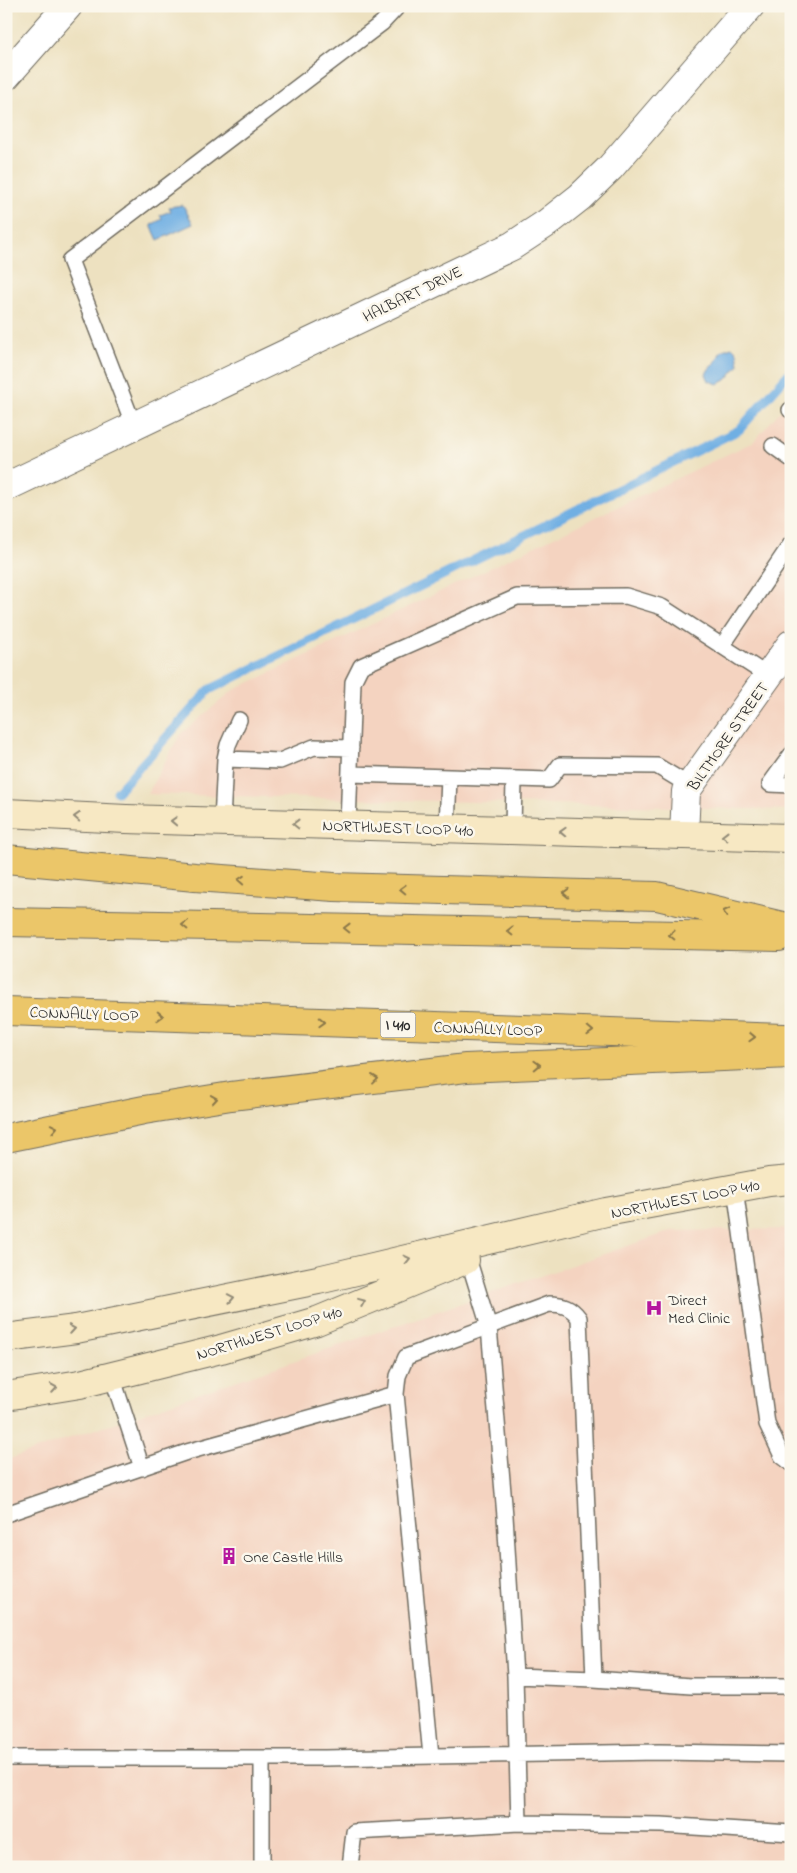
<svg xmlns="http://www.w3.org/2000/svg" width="797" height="1873" viewBox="0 0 797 1873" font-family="'Indie Flower',sans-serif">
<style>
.built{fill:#f4d3c0}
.water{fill:#70afe3;stroke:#4e6d87}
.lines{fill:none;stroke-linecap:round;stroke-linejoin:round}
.stream{stroke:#70afe3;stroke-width:9}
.service-casing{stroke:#6f6b5f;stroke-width:18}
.minor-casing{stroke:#6f6b5f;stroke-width:30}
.secondary-casing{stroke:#6f6b5f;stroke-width:30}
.motorway-casing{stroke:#6f6b5f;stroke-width:30}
.service{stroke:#fff;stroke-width:15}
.minor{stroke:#fff;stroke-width:28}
.secondary{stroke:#f7e8c3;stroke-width:28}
.motorway{stroke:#ebc669;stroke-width:28}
.oneway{stroke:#918a77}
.oneway2{stroke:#8b784a}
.labels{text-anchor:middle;stroke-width:5;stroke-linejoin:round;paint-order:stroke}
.shield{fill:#fbf7ec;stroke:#696865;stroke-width:1}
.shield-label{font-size:15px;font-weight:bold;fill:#2b2b2b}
.street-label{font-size:16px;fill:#2b2b2b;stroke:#fbf7ec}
.poi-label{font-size:16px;fill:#2b2b2b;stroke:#fbf7ec;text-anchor:start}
</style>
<rect width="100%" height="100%" fill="#fbf7ec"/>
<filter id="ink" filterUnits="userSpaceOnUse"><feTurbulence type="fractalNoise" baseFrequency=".02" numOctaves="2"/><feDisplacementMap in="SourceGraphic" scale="10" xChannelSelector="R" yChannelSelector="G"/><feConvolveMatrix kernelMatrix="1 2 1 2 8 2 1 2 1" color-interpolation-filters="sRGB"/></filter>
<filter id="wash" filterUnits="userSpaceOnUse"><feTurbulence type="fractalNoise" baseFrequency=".0096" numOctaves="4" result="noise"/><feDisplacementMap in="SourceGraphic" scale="20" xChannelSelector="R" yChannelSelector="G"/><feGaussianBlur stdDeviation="1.12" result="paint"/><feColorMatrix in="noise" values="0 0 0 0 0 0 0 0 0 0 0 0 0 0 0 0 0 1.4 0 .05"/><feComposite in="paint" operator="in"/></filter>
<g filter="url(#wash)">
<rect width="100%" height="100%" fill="#ede1c0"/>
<path class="built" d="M791 399V810L147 794 180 735 232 691 753 442Z
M791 1229V1867H6V1460L671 1231Z"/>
<path class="water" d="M183 205 193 224 158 240 151 225 162 219 160 215 171 211 169 207Z
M732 347 737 352 739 365 726 380 718 384 709 381 706 374C708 370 710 367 714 364 722 354 716 351 732 347Z"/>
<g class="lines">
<path class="stream" d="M117 792 209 690 739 430 791 371"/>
</g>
</g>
<g filter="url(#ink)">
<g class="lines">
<g class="service-casing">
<path id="service" d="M790 410H791
M134 426 70 260 382 23 398 6
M773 446 791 459
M722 646 791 544
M791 755 770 784 791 785
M225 759 280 761 314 747 351 748
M350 774 549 780 560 765 657 766 690 786
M222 822 225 759 228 745 239 720
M348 826 353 682 361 666 517 597 626 596 662 607 768 676
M447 828 449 777
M513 830 514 779
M735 1188 767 1424 782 1456 791 1463
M468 1258 489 1327 505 1516 515 1676
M112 1376 142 1468
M396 1394 431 1756
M6 1514 187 1452 396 1394 398 1376 406 1357 549 1304C563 1304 571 1307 579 1318L594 1679 691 1686H791
M6 1758H325L659 1752 791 1754
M518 1823 661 1825 791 1833
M262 1867V1758
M350 1867 354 1832 519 1823 515 1676 594 1679"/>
</g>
<g class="minor-casing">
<path id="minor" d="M6 76 68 6
M6 487 512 246 547 223 580 197 610 168 750 6
M684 835 686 791 791 644"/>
</g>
<g class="secondary-casing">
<path id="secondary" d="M6 813 126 819 791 838
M6 1338 76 1329 318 1280 606 1212 769 1182 791 1180
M6 1396 80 1384 221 1349 317 1321 465 1260"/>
</g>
<g class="motorway-casing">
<path id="motorway" d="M6 859 195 877 334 887 657 896 791 928
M6 922 779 937
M6 1011 784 1038
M6 1138 144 1110 231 1096 466 1068 791 1054"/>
</g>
<use href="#service" class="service"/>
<use href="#minor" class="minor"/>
<use href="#secondary" class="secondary"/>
<use href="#motorway" class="motorway"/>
</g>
<defs><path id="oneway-chevron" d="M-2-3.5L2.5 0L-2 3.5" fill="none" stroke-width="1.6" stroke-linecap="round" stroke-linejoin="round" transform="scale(1.25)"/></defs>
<g class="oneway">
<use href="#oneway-chevron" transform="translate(77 817) rotate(-177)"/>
<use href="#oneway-chevron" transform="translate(174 821) rotate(-178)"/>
<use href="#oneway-chevron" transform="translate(296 824) rotate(-179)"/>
<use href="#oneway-chevron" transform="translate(563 832) rotate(-178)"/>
<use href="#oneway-chevron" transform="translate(725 836) rotate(-179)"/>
<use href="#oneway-chevron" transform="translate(407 1259) rotate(-13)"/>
<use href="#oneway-chevron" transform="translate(231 1298) rotate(-11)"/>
<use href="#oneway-chevron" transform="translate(362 1302) rotate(-22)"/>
<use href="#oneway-chevron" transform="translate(72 1329) rotate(-9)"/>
<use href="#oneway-chevron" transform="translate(54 1388) rotate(-9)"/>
</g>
<g class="oneway2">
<use href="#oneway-chevron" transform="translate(241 880) rotate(-176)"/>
<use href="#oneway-chevron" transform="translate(403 889) rotate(-178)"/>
<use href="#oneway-chevron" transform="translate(566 893) rotate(-178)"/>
<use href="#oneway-chevron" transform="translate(726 912) rotate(-166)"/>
<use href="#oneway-chevron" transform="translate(185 925) rotate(-179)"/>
<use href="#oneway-chevron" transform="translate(347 928) rotate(-179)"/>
<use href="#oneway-chevron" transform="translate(510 931) rotate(-179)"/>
<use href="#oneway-chevron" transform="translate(672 935) rotate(-179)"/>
<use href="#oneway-chevron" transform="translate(160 1016) rotate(2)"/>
<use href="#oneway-chevron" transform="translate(322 1022) rotate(2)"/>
<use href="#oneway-chevron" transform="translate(590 1031) rotate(2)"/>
<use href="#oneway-chevron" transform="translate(752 1037) rotate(2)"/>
<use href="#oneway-chevron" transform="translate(537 1065) rotate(-2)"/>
<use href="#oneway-chevron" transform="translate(375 1079) rotate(-7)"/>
<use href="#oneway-chevron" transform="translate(214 1099) rotate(-9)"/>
<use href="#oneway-chevron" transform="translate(54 1128) rotate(-11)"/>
</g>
</g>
<defs>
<g id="hospital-bare" transform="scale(1.35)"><path d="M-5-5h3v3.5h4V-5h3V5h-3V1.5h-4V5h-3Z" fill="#b5179e" stroke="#fbf7ec" stroke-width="2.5" paint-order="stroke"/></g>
<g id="building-bare" transform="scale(1.35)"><path d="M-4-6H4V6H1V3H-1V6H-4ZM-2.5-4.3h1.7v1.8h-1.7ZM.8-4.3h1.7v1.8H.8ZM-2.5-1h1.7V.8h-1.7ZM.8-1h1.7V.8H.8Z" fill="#b5179e" stroke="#fbf7ec" stroke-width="2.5" paint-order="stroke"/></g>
</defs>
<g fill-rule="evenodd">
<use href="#hospital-bare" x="654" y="1308"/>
<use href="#building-bare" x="229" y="1556"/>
</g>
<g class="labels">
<rect class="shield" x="380.5" y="1012.5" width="35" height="25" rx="4"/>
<g class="shield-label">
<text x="398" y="1030">I 410</text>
</g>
<g class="street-label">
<text transform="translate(412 293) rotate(-26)" y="6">HALBART DRIVE</text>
<text transform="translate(727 736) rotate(-55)" y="6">BILTMORE STREET</text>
<text transform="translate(398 827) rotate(2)" y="6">NORTHWEST LOOP 410</text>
<text transform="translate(84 1013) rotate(2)" y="6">CONNALLY LOOP</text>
<text transform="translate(488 1028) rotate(2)" y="6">CONNALLY LOOP</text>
<text transform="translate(685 1198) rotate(-11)" y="6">NORTHWEST LOOP 410</text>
<text transform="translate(269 1332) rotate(-17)" y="6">NORTHWEST LOOP 410</text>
</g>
<g class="poi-label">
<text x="668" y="1305">Direct<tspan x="668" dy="18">Med Clinic</tspan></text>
<text x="243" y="1562">One Castle Hills</text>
</g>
</g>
<rect width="797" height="1873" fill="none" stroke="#fbf7ec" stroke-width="25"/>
</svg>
